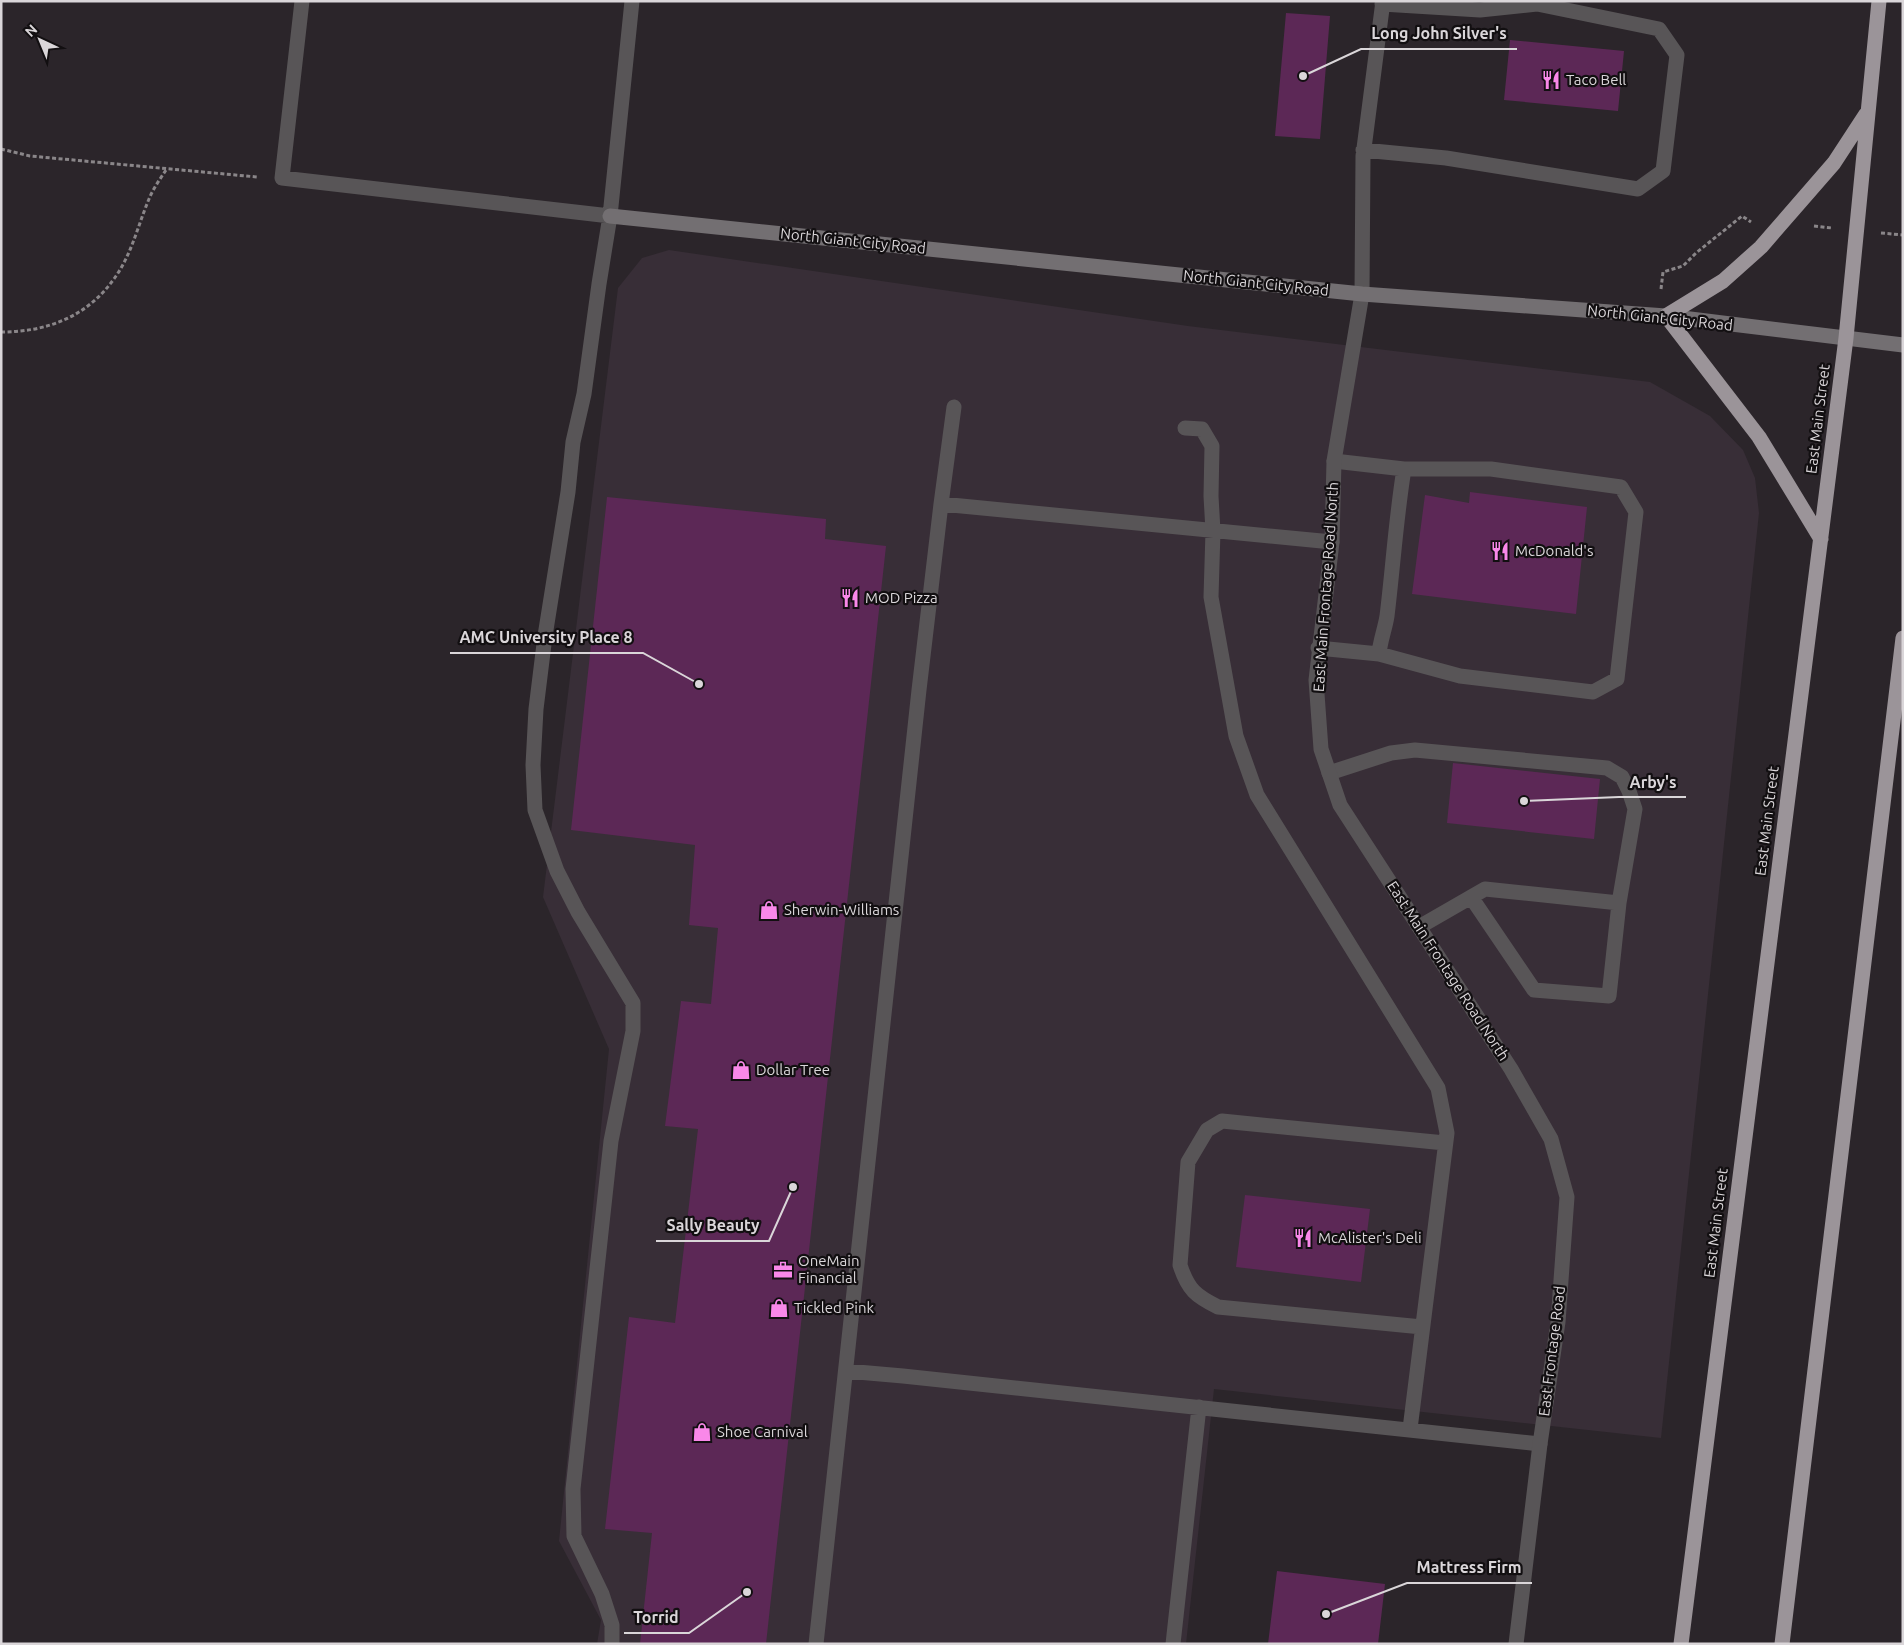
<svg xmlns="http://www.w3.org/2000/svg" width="1904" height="1645" viewBox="0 0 1904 1645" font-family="Ubuntu,sans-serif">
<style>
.built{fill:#382e37}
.building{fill:#5c2856}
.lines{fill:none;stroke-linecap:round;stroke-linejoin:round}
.path{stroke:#8a8689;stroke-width:3;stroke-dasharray:4 2.5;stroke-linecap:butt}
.lane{stroke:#585557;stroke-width:15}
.street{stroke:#585557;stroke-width:15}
.secondary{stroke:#736f72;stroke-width:15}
.highway{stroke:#9b9499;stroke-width:15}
.labels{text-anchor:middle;stroke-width:4.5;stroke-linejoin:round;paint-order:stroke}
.poi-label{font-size:15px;fill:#dad6d9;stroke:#120f11;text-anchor:start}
.street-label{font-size:15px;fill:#dad6d9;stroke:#120f11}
.leader{fill:none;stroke:#dad6d9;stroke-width:2}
.callout-dot{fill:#dad6d9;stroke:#120f11;stroke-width:2}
.callout-label{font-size:16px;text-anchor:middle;font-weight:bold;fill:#dad6d9;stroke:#120f11;stroke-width:4.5;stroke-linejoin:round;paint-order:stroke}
</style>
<rect width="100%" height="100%" fill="#2b252a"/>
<path class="built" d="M669 250 1188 326 1650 382 1710 416 1743 450 1755 478 1759 513 1661 1438 1214 1389 1186 1644H597L601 1620 559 1541 609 1049 543 897 618 288 642 258Z"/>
<path class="building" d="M1286 13 1330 16 1320 139 1275 136Z
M1510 40 1624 51 1618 111 1504 100Z
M1470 492 1587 507 1576 614 1412 594 1425 495 1469 503Z
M607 497 826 519 825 539 886 546 766 1644H640L652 1533 605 1529 629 1317 675 1323 698 1129 665 1126 681 1001 711 1004 718 928 689 925 695 845 571 830Z
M1453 763 1600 779 1594 839 1447 823Z
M1245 1195 1370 1209 1361 1282 1236 1267Z
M1277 1571 1385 1584 1378 1644H1268Z"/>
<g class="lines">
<path class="path" d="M1 149 30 156 257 177
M1814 226 1832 228
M1881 233 1903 235
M1661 289 1663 272 1683 266 1696 253 1742 216 1751 222
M1 332C48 332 89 316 116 276 132 253 138 225 149 199 153 189 160 179 166 170"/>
<path class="lane" d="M302 1 282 178 610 216
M1363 150 1446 158 1638 189 1663 171 1677 55 1659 29 1537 4 1480 10 1382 4
M1362 294 1363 156 1383 1
M1185 428 1202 429 1212 446 1211 496 1213 531 1211 597 1236 736 1257 795 1438 1088 1447 1133 1410 1429
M1334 461 1404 469H1491L1621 487 1636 512 1617 679 1593 692 1460 676 1379 654
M941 504 954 407
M1318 648 1379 654C1380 641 1385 629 1387 616 1393 567 1396 518 1404 469
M1329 773 1391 753 1415 750 1607 768 1622 777 1629 791 1635 809 1619 903
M1419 927 1485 889 1619 903 1609 996 1534 990 1471 897
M1422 1327 1218 1307C1196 1296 1188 1290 1180 1265L1188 1162 1207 1130 1222 1121 1445 1143
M846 1371 903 1376 1540 1444
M612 1644V1625L602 1594 574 1536 573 1489 611 1141 633 1031V1003L578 912 557 871 535 810 533 765 536 709 545 636 568 492 573 442 584 394 599 284 610 216 632 1
M816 1644 919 690 941 504 1332 542
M1173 1644 1199 1407"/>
<path class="street" d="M1362 294 1334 461 1332 542 1316 680 1321 749 1340 805 1511 1069 1551 1139 1567 1197 1558 1322 1540 1444 1516 1644"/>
<path class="secondary" d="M610 216 1362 294 1666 316 1903 345"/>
<path class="highway" d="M1821 539 1759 437 1666 316 1723 281 1761 247 1834 163 1866 114
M1681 1644 1846 338 1879 1
M1782 1644 1903 638"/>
</g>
<defs>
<g id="restaurant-bare" transform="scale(1.5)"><path d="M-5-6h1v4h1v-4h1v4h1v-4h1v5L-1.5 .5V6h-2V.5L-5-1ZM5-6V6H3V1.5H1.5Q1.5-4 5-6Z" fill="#f988e9" stroke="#120f11" stroke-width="2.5" paint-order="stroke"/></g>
<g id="shop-bare" transform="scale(1.5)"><path d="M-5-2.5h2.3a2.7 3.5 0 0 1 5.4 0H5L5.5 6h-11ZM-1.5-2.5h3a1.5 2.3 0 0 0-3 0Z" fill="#f988e9" stroke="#120f11" stroke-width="2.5" paint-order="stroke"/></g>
<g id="office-bare" transform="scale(1.5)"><path d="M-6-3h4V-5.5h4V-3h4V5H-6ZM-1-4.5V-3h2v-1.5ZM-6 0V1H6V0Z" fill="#f988e9" stroke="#120f11" stroke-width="2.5" paint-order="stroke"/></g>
</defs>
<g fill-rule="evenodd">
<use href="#restaurant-bare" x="1551" y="80"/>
<use href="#restaurant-bare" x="1500" y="551"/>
<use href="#restaurant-bare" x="850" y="598"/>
<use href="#shop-bare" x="769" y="910"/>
<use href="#shop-bare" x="741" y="1070"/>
<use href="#restaurant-bare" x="1303" y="1238"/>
<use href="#office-bare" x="783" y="1270"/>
<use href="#shop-bare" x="779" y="1308"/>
<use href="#shop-bare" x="702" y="1432"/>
</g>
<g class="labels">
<g class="poi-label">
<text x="1566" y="85">Taco Bell</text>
<text x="1515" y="556">McDonald's</text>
<text x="865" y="603">MOD Pizza</text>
<text x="784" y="915">Sherwin-Williams</text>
<text x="756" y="1075">Dollar Tree</text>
<text x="1318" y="1243">McAlister's Deli</text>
<text x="798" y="1266">OneMain<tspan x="798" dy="17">Financial</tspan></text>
<text x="794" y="1313">Tickled Pink</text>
<text x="717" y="1437">Shoe Carnival</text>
</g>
<g class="street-label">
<text transform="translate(853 241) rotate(6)" y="5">North Giant City Road</text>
<text transform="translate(1256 283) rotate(6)" y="5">North Giant City Road</text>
<text transform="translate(1660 318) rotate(6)" y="5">North Giant City Road</text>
<text transform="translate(1818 419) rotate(-83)" y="5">East Main Street</text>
<text transform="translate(1326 587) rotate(-86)" y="5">East Main Frontage Road North</text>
<text transform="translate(1767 821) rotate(-83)" y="5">East Main Street</text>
<text transform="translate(1448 971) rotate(57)" y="5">East Main Frontage Road North</text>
<text transform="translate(1716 1223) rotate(-83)" y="5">East Main Street</text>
<text transform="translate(1552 1351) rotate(-83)" y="5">East Frontage Road</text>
</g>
</g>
<path class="leader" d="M1303 76L1361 49H1517M699 684L643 653H450M1524 801L1619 797H1686M793 1187L769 1241H656M1326 1614L1407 1583H1532M747 1592L689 1633H624"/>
<g class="callout-dot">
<circle cx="1303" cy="76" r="5"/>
<circle cx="699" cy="684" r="5"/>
<circle cx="1524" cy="801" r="5"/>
<circle cx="793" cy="1187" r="5"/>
<circle cx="1326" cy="1614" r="5"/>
<circle cx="747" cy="1592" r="5"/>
</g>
<g class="callout-label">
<text x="1439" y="39">Long John Silver's</text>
<text x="546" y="643">AMC University Place 8</text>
<text x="1653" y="788">Arby's</text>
<text x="713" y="1231">Sally Beauty</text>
<text x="1469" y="1573">Mattress Firm</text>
<text x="656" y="1623">Torrid</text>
</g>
<rect width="1904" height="1645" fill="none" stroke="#dad6d9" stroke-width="5"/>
<g transform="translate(40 40) rotate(316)" stroke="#120f11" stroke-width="4" paint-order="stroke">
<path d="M0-4L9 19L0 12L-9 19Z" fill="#dad6d9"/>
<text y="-8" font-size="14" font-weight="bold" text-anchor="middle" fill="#dad6d9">N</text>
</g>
</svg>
